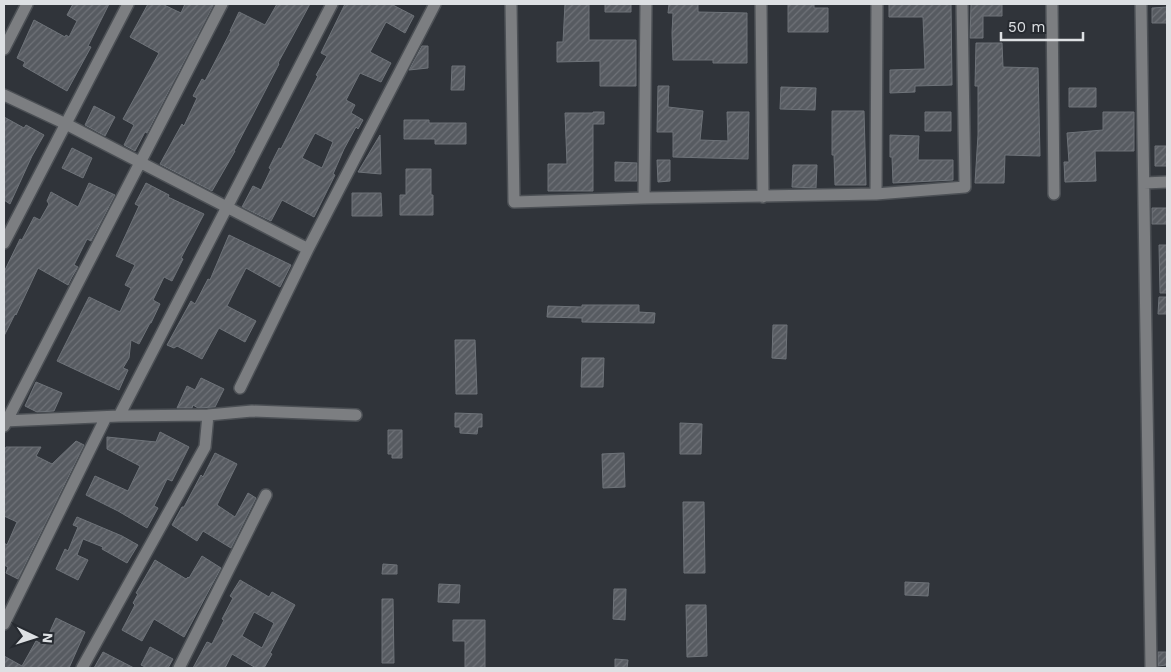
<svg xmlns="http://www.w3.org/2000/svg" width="1171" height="672" viewBox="0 0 1171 672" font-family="'Work Sans',sans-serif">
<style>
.building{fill:url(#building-hatch);stroke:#6e7379;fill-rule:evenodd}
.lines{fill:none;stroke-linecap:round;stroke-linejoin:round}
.minor-casing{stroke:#4c5055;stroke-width:14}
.minor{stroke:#7c7e81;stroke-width:11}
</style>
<defs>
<pattern id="building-hatch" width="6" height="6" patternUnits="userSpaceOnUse" patternTransform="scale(1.25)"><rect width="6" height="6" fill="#575b61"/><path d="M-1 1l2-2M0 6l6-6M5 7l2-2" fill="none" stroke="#6f7278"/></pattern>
</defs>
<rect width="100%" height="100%" fill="#30343a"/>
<path class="building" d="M73 4H109L88 46 91 47 67 91 23 66 25 62 17 58 34 20 65 37 66 35 69 37 77 21 67 15Z
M148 4H162L181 13 185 4H214L147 133 145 132 135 151 124 145 134 125 123 119 159 53 130 37Z
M277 4H310L278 63 279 64 234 151H235L212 191 160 164 182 124 184 126 197 98 193 96 202 79 205 81 231 31H230L239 12 265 25Z
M345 4H391L414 16 405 33 386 22 370 52 391 63 381 82 360 73 346 100 355 105 351 113 363 120 358 129 356 127 344 149 333 174 335 175 314 217 282 200 271 221 242 207 253 186 261 190 271 169 269 168 279 148 281 149 318 76 316 75 327 56 321 53ZM315 133 333 142 322 168 302 158Z
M565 4H589V40H636V86H600V61L557 62V42H563Z
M605 4H631V12H605Z
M669 4H698V12L747 13V63H713V60H673L672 33 673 13H668Z
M788 4H814V8H828V32H788Z
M889 4H951L952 85 915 86V92L890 93V70L925 69 923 17H889Z
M971 4H1002V16H983V38H970Z
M1167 7V23H1152V8Z
M976 43H1002L1003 67 1038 68 1040 156 1005 155 1004 183H975L978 135V86H975Z
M422 46H428V68L409 70Z
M452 66H465L464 90H451Z
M658 86H669L668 107 703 111 700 140 728 141 727 112H749L748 159 673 157V132H657Z
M781 87 816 88 815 110 780 109Z
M1069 88H1096V107H1069Z
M94 106 115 117 105 136 85 125Z
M832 111H864L866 185H835L834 155H832Z
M593 112H604V124H593V191H548V164H567L565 113H593Z
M925 112H951V131H925Z
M1103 112H1134V151H1095L1096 181 1065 182 1064 162H1069L1067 133 1103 130Z
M4 117 24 128 26 125 44 135 32 156 10 204 4 200Z
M404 120H429V123H466V144H435V139H404Z
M380 135 381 174 358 172Z
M890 135 919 136 918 160H953V180L893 183 892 157H890Z
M1155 146H1167V166H1155Z
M72 148 92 158 83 178 62 168Z
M657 160H670V181L658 182Z
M615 162 637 163V181H615Z
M793 165H817L816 188 792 187Z
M406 169H431V195H433V215H400V195H406Z
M89 183 115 195 91 241 87 239 74 265 78 267 72 277 68 285 38 268 16 315 15 314 4 336V272L20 239 22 240 34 217 40 220 49 204 47 201 51 192 78 207Z
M146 183 169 195 168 197 204 214 181 258 183 259 172 281 164 277 153 300 160 304 151 323H150L139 344 131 340 129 358 123 368 128 370 119 390 57 361 89 297 120 312 131 288 125 285 135 265 116 256 139 206 135 204Z
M352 193H381L382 216H352Z
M1152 208H1167V224H1152Z
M229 235 291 265 280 287 246 268 227 306 256 321 245 342 219 328 202 359 177 346 174 348 167 345 191 301 195 304 208 279 210 280Z
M1159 245H1167V293H1160Z
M1159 297H1167V314H1158Z
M582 305H639V312L655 313 654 323 582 322V318L547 317 548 306 582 307Z
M773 325H787L786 359 772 358Z
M455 340H475L477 394H456Z
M582 358H604L603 387H581Z
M201 378 224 389 215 407 198 408 193 405 192 408H177L187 386 195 390Z
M36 382 62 393 54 411 37 412 25 406Z
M455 413 482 414V427H478L477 434 460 433V427H455Z
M680 423 702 424 701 454H680Z
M388 430H402V458H392V454H388Z
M160 432 189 447 172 481 167 479 154 506 158 508 147 528 118 511 86 495 95 476 128 491 140 466 107 449V437L156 442Z
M76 441 84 445 18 579 6 573 8 567 4 565V543L7 545 17 522 4 516V451L6 447H41L36 456 52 464Z
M215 453 237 464 217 505 235 517 248 493 256 498 231 548 203 531 197 541 172 525 182 507H184L201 475 203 477Z
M624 453 625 487 603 488 602 454Z
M683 502H704L705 573H684Z
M77 517 122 536 138 545 127 563 102 549 103 547 83 539 77 555 88 560 78 580 56 569 65 549 68 551 78 527 73 525Z
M202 556 221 568 184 637 154 619 142 641 122 630 135 605 133 603 138 594 136 593 155 560 186 579 188 577 189 578Z
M383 564 397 565V574H382Z
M240 580 269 597 272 592 295 605 270 653 272 654 264 668H256L232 654 225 668H193L207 642 212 644 224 620 222 619 233 598 230 596ZM254 612 274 623 262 648 242 636Z
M905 582 929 583 928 596 905 595Z
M439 584 460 585 459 603 438 602Z
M614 589H626L625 620 613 619Z
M382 599H393L394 663H382Z
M686 605H706L707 656 687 657Z
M56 618 85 632 69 668H4V656L22 666 36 641 44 645Z
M453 620H485V668H465V641H453Z
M150 647 173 659 168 668H147L141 665Z
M103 652 134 668H94Z
M1158 652H1166L1167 665 1158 666Z
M615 659 628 660 627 668H615Z"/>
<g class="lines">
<g class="minor-casing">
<path id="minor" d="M511 4 514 202 644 198 876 194 965 187 962 4
M761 4 763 197
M1052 4 1054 194
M1141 4 1151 668
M4 49 27 4
M4 95 66 124 308 249
M1144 183 1167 182
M876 194 877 4
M644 198 646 4
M4 243 128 4
M240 388 308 249 435 4
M119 416 332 4
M4 421 119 416 208 415 252 411 356 415
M4 426 222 4
M4 624 106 417
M82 668 205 447 208 415
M179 668 266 495"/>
</g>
<use href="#minor" class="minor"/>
</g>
<rect width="1171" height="672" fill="none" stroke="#dde0e3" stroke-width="10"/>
<g transform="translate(35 637) rotate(94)" stroke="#262a30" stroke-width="4" paint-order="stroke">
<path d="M0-4L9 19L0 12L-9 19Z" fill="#dde0e3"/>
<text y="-8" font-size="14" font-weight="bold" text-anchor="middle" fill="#dde0e3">N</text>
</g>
<path d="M1001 32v8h82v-8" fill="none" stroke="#dde0e3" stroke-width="2.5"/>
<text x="1008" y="32" font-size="15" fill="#dde0e3" stroke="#262a30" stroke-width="4" paint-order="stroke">50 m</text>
</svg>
